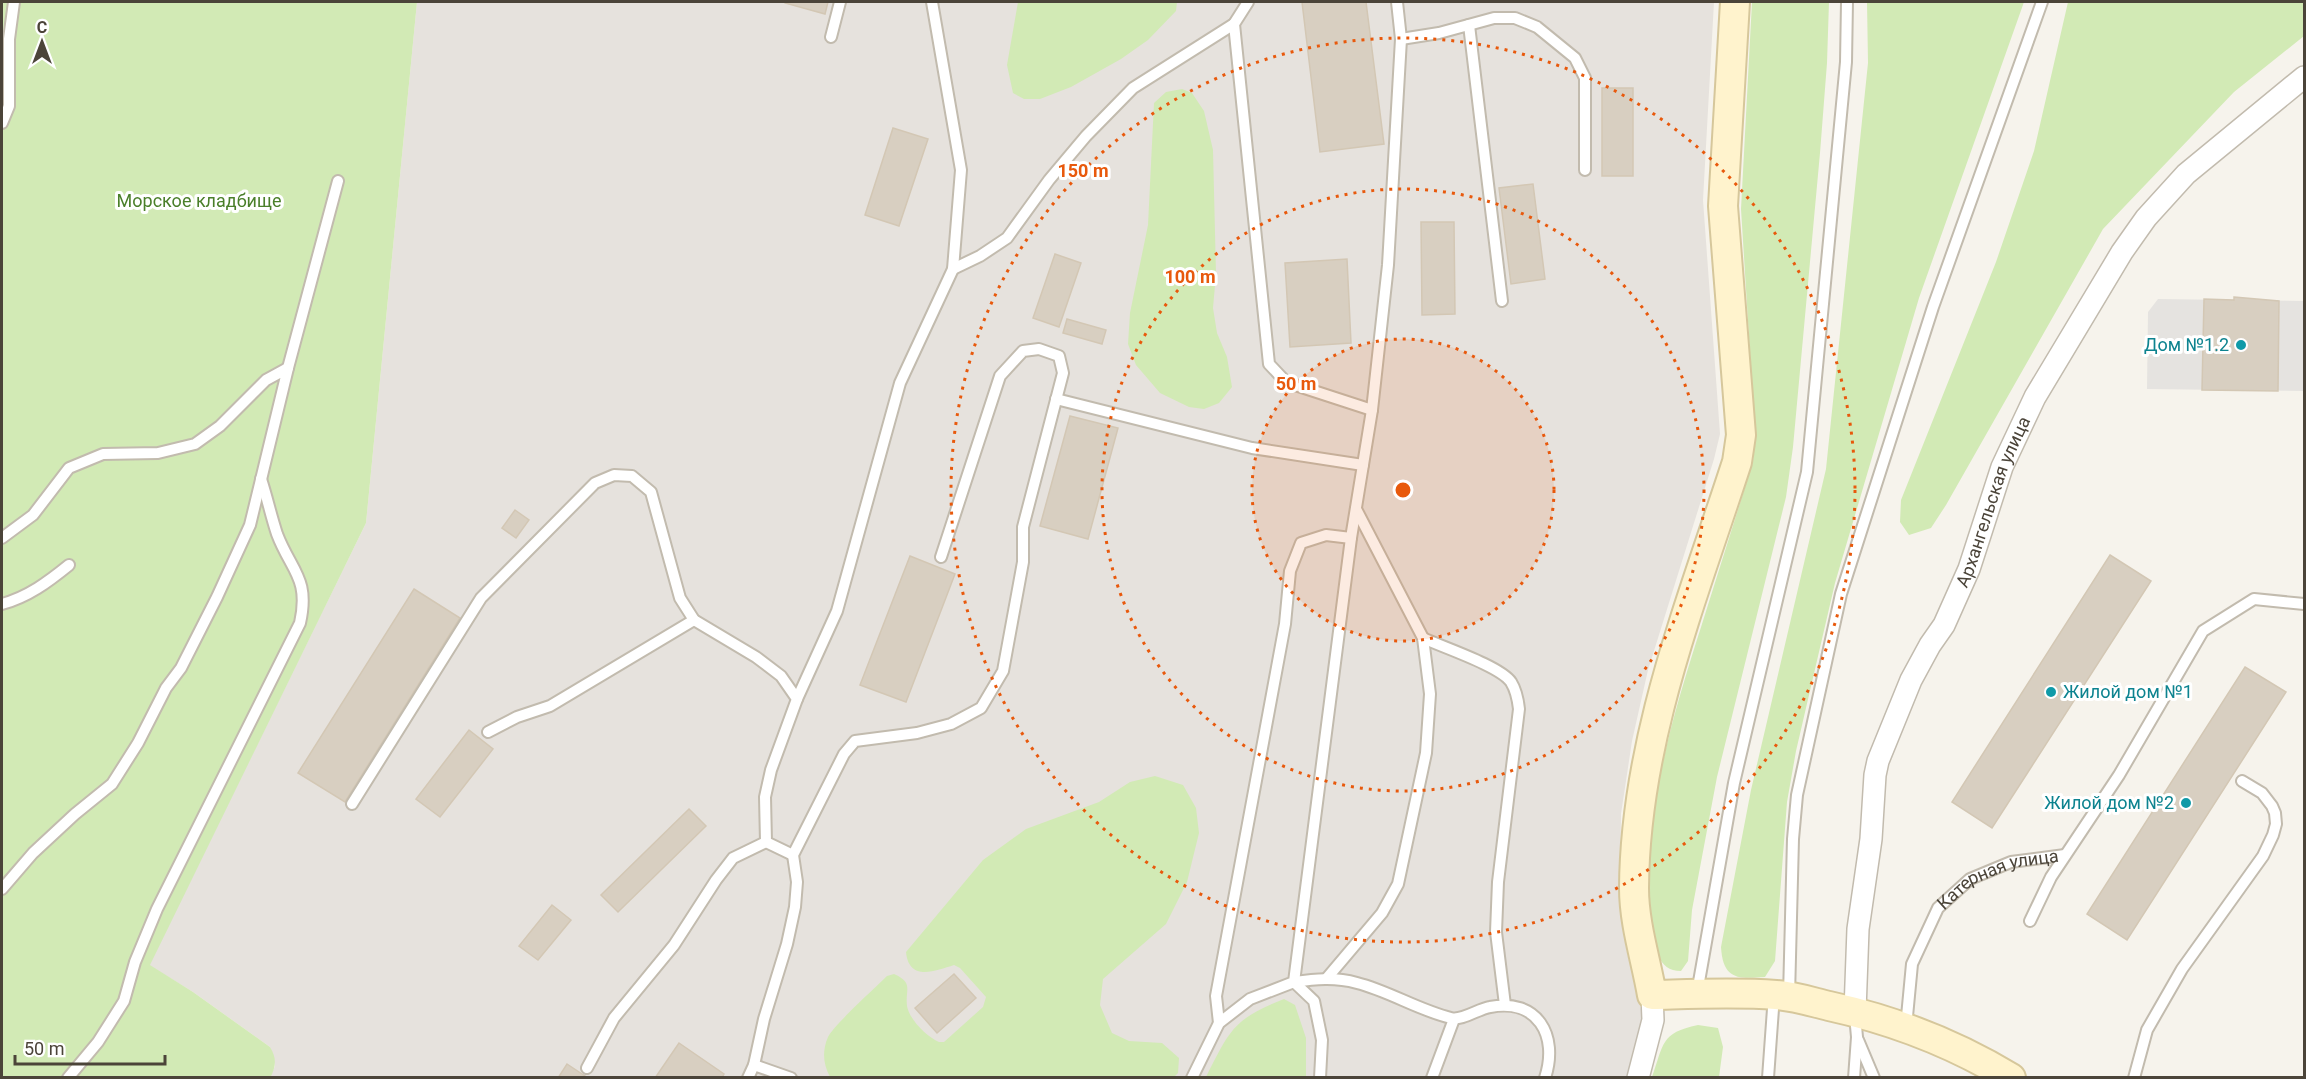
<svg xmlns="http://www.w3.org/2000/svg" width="2306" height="1079" viewBox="0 0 2306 1079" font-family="Roboto,sans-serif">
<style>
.industrial{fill:#e6e2dd}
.green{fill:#d2eab5}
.parking{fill:#e5e3e0}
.building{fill:#d8cfc1;stroke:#d3c7b4;stroke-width:1.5}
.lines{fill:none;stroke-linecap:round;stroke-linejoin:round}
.service-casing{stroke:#c2bbae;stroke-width:14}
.minor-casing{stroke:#c2bbae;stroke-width:24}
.secondary-casing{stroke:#d6c79b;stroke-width:32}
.service{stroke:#fff;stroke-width:10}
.minor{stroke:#fff;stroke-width:21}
.secondary{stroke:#fff3cd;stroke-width:28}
.ring{fill:none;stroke:#e8590c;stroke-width:3;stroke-dasharray:3 6}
.culture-dot{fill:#0f9aa8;stroke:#fff;stroke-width:2}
.labels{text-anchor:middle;stroke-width:6;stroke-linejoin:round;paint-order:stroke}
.park-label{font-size:18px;fill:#4a7f2a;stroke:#fff}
.culture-label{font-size:18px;fill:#0d838f;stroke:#fff;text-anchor:end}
.street-label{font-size:18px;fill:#4b4439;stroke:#fff}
.centre{fill:#e8590c;stroke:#fff;stroke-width:3}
.ring-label{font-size:18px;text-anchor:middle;font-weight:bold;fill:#e8590c;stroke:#fff;stroke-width:6;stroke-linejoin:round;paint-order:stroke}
</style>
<rect width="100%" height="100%" fill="#f6f3ec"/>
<path class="industrial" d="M417 2H1714L1703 200 1720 434 1714 459 1648 670 1632 741 1621 814 1620 898 1626 948 1642 1014 1634 1071 1631 1077H270L275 1066 270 1047 193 992 149 965 366 523Z"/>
<path class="green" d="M2 2H417L366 523 150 965 193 992 270 1047C277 1058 276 1067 270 1078H2Z
M1018 2H1177L1176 11 1148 40 1121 59 1071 87 1040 99H1024L1013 93 1007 65Z
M1752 2H1829L1827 63 1820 153 1793 447 1786 497 1717 777 1692 910 1688 961 1681 971C1657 971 1655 947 1652 927 1639 825 1671 721 1702 624 1719 570 1736 516 1753 462L1755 433 1741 209Z
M1867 2H2024L1919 298 1835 583 1796 751 1787 802 1775 961 1765 977C1738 979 1723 980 1721 947L1751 790 1826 469 1868 63Z
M2068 2H2304V36L2234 92 2103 229 1946 505 1931 528 1909 535 1900 522 1901 500 1996 262 2034 151Z
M1182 89 1192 93 1204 111 1213 150 1216 274 1213 308 1217 333 1227 357 1232 387 1219 403 1204 409 1189 407 1160 393 1136 365 1128 344 1130 313 1148 225 1154 103 1166 92Z
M1155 776 1183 785 1196 808 1199 833 1187 882 1166 924 1103 979 1100 1005 1112 1033 1129 1041 1162 1043 1179 1058 1178 1073 1173 1078 830 1077C823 1064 822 1051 828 1037 834 1025 875 988 887 976L894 974C914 983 905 989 907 1006 909 1019 927 1037 939 1042H944L983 1007 986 997 960 968 954 965C935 971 909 982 906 952L983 860 1026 829 1099 802 1130 782Z
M1284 999 1295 1005 1306 1038V1077H1206C1230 1030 1233 1019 1284 999Z
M1698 1025 1718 1028 1723 1047 1719 1077H1652C1664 1044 1660 1033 1698 1025Z"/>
<path class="parking" d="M2158 299 2304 301V391L2147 389 2148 312Z"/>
<path class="building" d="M785 2H828L825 14 785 3Z
M1302 2H1366L1384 144 1320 152Z
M1602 88H1633V176H1602Z
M893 128 928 139 899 226 865 215Z
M1533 184 1545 279 1511 284 1499 188Z
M1421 222H1454L1455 314 1422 315Z
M1055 254 1081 263 1059 327 1033 318Z
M1347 259 1351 343 1290 347 1285 263Z
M2234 297 2279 301 2278 391 2202 390 2204 299 2234 300Z
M1067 319 1106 330 1102 344 1063 333Z
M1070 416 1118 428 1088 539 1040 526Z
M515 510 529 520 516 538 502 528Z
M2110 555 2151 581 1992 828 1952 802Z
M910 556 955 574 906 702 860 685Z
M414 589 460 618 345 802 298 773Z
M2245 667 2286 692 2127 940 2087 914Z
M469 730 493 749 440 817 416 799Z
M689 809 706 826 618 912 601 895Z
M552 905 571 920 538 960 519 946Z
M954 974 976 998 937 1033 915 1008Z
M679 1043 724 1074 722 1078H655Z
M567 1064 588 1078H558Z"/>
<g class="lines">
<g class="service-casing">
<g id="service">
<path d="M1248 2 1234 24 1269 364 1286 382 1372 410"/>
<path d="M1469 25 1502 301"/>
<path d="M831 37 840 2"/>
<path d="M1401 39 1439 33 1494 18H1515L1537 27 1575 58 1585 78V170"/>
<path d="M2 123 9 106V39L14 2"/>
<path d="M953 269 980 256 1007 238 1049 180 1086 136 1133 88 1234 24"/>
<path d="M288 368 338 181"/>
<path d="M1056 399 1252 448 1363 465"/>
<path d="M2 538 33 515 69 468 103 454 158 453 195 444 220 426 266 380 288 368 250 525 217 597 181 668 166 688 138 743 112 784 75 814 33 853 2 889"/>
<path d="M2 604C28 597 48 582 69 565"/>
<path d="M1423 638C1442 647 1500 666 1511 682 1516 690 1518 700 1519 709L1498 882 1496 932 1505 1005"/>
<path d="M797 699 837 611 900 383 953 269 961 170 932 2"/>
<path d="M488 732 517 717 550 706 694 620"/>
<path d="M352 804 481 598 595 483 614 475 632 476 651 492 680 598 694 620 756 657 781 676 797 699 771 770 765 797 766 842 793 855"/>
<path d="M2030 921 2051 877 2119 775 2203 631 2254 599 2304 604"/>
<path d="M1327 978 1382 913 1398 884 1426 753 1430 694 1423 638 1356 509"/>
<path d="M1294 982C1315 979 1335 977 1357 983 1389 991 1418 1010 1451 1018 1462 1021 1478 1009 1490 1007 1537 998 1559 1035 1545 1078"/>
<path d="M1294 982 1314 1001 1322 1040 1320 1078"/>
<path d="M1697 993 1734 783 1807 472 1846 62 1847 2"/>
<path d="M1789 996 1793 839 1797 795 1841 594 1933 307 2042 2"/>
<path d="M1219 1023 1216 996 1285 624 1290 571 1301 543 1326 535 1351 538"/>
<path id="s1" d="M1906 1027 1912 964 1938 908 1970 879 2011 862 2065 855"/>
<path d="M1858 1040 1874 1078"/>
<path d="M754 1065 791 1078"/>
<path d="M587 1068 614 1018 674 945 716 880 733 858 766 842"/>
<path d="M68 1078 98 1042 124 1001 135 962 157 909 300 623C310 578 291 571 277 534 271 516 267 497 261 479"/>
<path d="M748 1078 754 1065 764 1019 787 944 795 907 797 882 793 855 844 754 855 741 917 733 951 724 981 708 1003 671 1023 562V527L1063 373 1059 356 1039 349 1023 351 1000 376 941 557"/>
<path d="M1192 1078 1219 1023 1250 999 1294 982 1351 538 1372 410 1388 265 1401 39 1397 2"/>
<path d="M1432 1078 1454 1019"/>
<path d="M1768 1078 1774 995"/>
<path d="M1854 1078 1857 1037 1855 1015"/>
<path d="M2134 1078 2147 1030 2182 969 2263 856 2273 835 2276 824 2275 813 2272 806 2262 793 2242 781"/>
</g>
</g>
<g class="minor-casing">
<g id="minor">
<path id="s2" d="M1855 1011 1858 929 1871 839 1875 775 1878 761 1911 680 1930 645 1944 625 1969 569 2002 467 2035 397 2122 252 2146 218 2186 174 2304 77"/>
<path d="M1638 1078 1653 1020 1652 995"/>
</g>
</g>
<g class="secondary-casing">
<path id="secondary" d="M1735 2 1723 206 1741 435 1737 462C1692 601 1635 740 1634 888 1634 924 1646 960 1652 995 1693 994 1735 992 1776 995 1794 996 1812 1002 1829 1006 1893 1020 1955 1044 2011 1078"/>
</g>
<use href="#service" class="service"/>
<use href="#minor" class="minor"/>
<use href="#secondary" class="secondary"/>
</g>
<circle cx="1403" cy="490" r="151" fill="#e8590c" fill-opacity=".12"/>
<g class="ring">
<circle cx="1403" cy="490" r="151"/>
<circle cx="1403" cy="490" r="301"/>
<circle cx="1403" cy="490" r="452"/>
</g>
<g class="culture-dot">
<circle cx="2241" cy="345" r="6"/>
<circle cx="2051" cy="692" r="6"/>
<circle cx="2186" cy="803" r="6"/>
</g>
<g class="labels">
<g class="park-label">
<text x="199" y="207">Морское кладбище</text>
</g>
<g class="culture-label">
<text x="2229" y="351">Дом №1.2</text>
<text x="2063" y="698" text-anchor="start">Жилой дом №1</text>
<text x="2174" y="809">Жилой дом №2</text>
</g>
<g class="street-label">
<text dy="6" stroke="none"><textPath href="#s2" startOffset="536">Архангельская улица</textPath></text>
<text dy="6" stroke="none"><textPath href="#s1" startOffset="194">Катерная улица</textPath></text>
</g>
</g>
<circle cx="1403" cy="490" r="9" class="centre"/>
<g class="ring-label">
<text x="1083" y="177">150 m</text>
<text x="1190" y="283">100 m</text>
<text x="1296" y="390">50 m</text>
</g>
<rect width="2306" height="1079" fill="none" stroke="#4b4439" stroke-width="6"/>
<g transform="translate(42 42)" stroke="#ffffff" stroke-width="4.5" paint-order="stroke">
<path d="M0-4.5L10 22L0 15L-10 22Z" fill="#4b4439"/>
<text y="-9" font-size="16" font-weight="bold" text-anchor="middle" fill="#4b4439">С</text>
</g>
<path d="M15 1055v9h150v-9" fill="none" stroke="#4b4439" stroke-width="3"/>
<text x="24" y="1055" font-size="18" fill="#4b4439" stroke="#ffffff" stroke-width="4.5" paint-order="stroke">50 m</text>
</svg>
